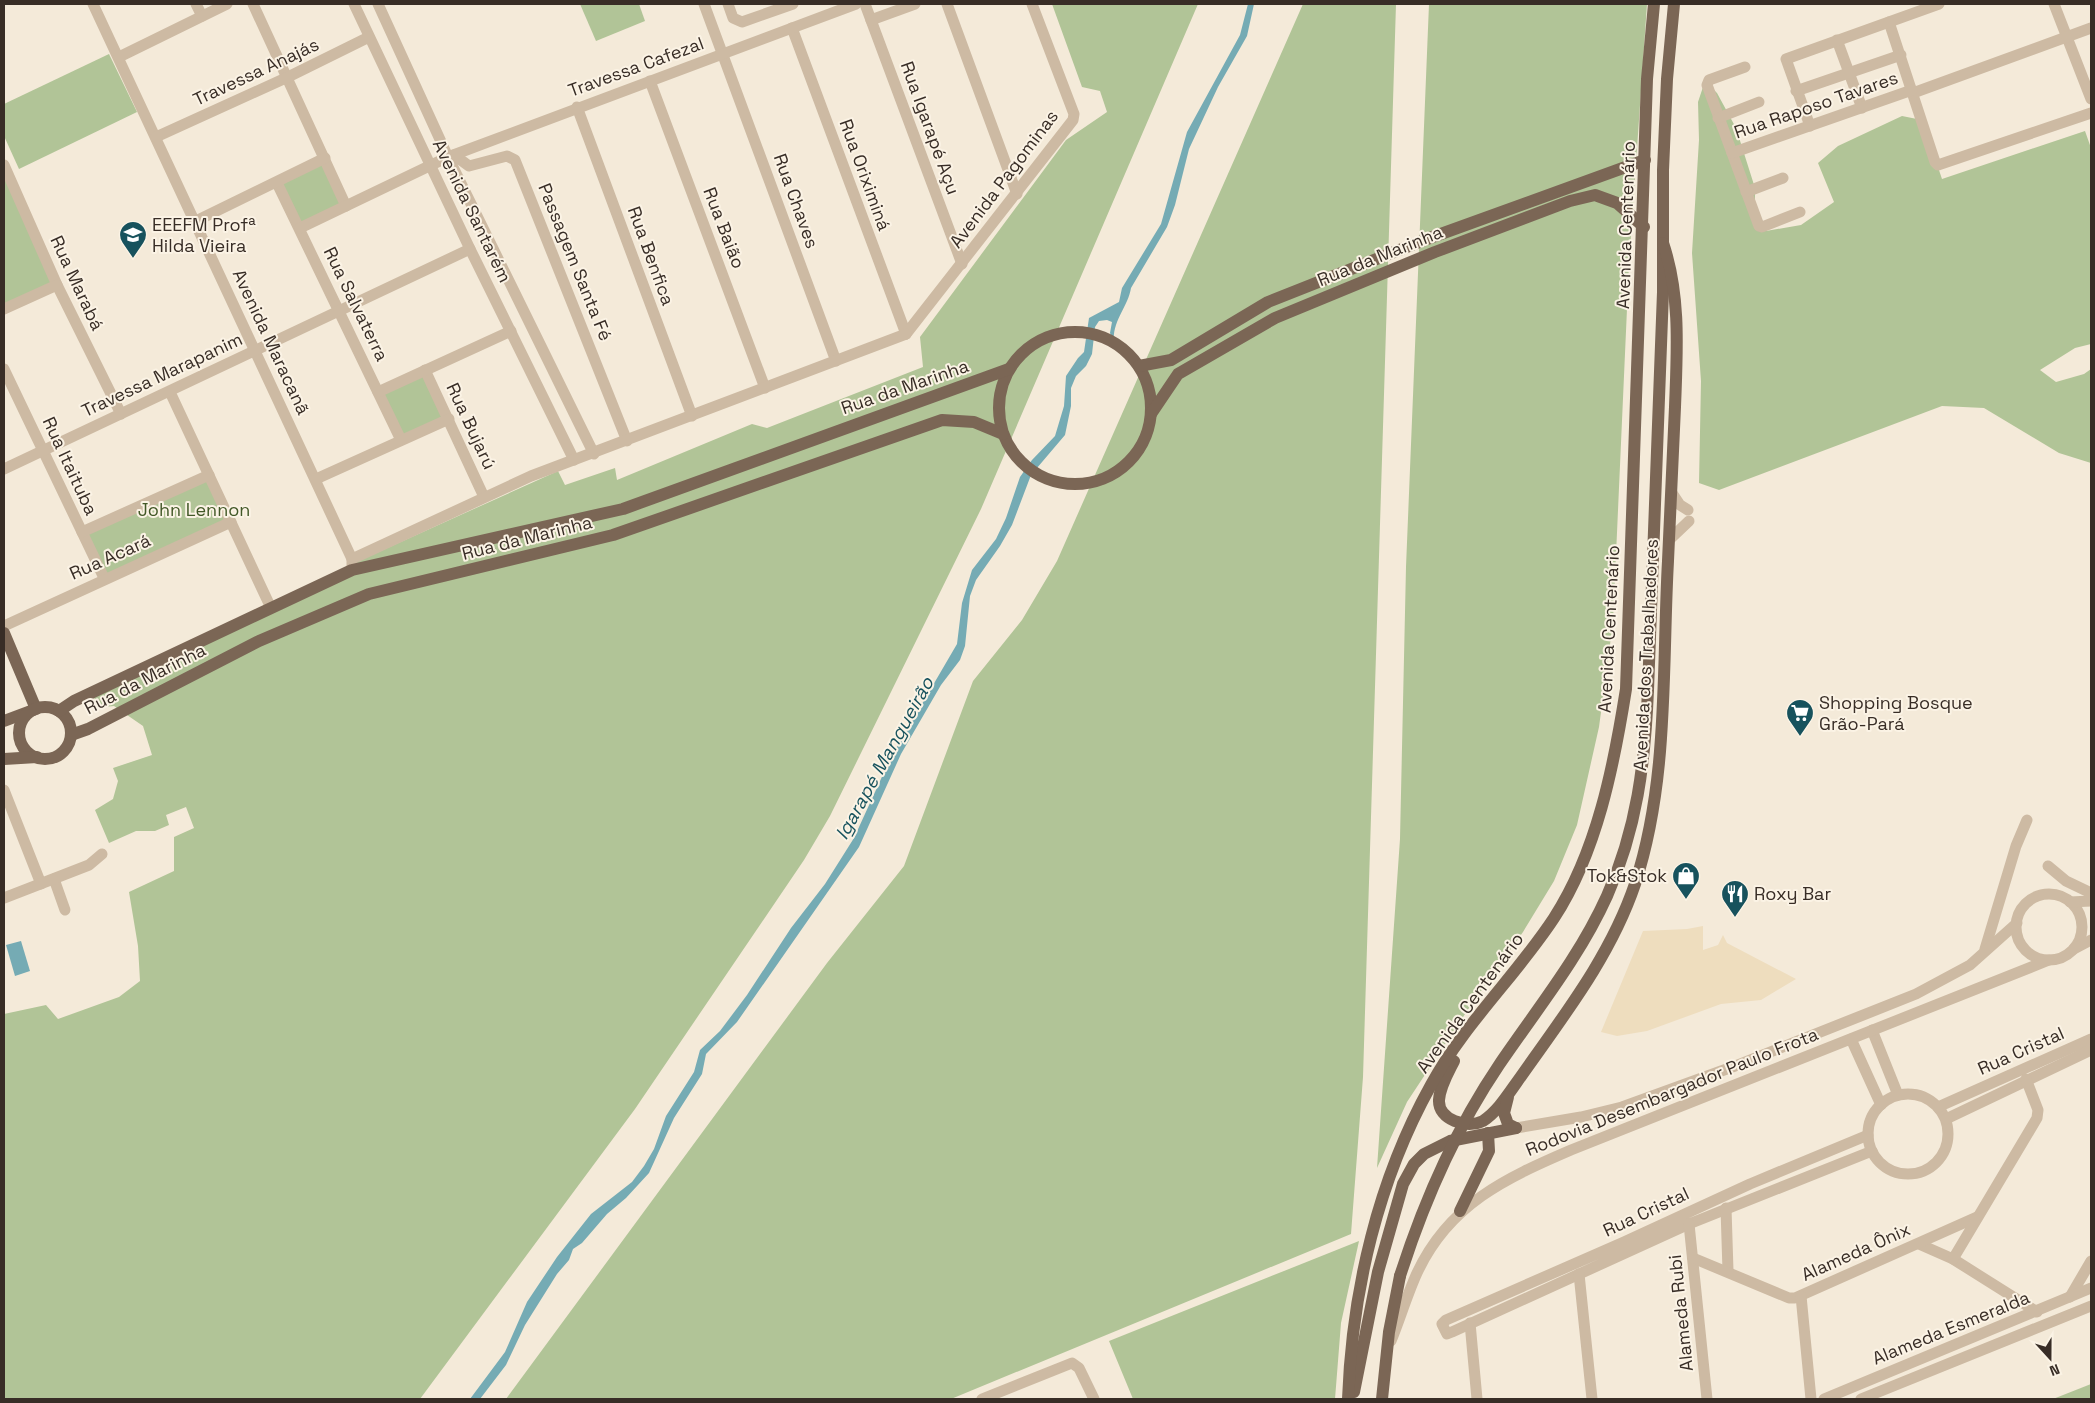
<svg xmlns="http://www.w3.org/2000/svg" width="2095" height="1403" font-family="'Space Grotesk',sans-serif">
<rect width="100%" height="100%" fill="#f4ead9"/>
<g fill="#b1c497">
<path d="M 580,4 L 639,4 L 645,21 L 596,41 Z"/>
<path d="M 1052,4 L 1198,4 L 981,509 L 830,816 L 804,860 L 635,1109 L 420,1399 L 4,1399 L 4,1014 L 46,1005 L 58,1019 L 119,997 L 140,981 L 138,946 L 129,892 L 174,871 L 174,837 L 194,828 L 186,807 L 166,815 L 169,825 L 155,831 L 136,831 L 109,843 L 95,810 L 113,799 L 118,781 L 113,768 L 152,755 L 143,726 L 114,706 L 103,707 L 89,693 L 354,563 L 558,471 L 565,485 L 615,468 L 617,480 L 752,424 L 767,428 L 923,367 L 920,337 L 1066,140 L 1107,112 L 1100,91 L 1082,87 Z"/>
<path d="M 1303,4 L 1396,4 L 1363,1077 L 1351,1234 L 951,1399 L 506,1399 L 827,963 L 904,866 L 973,681 L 1022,620 L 1057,561 Z"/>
<path d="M 1429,4 L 1647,4 L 1629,264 L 1613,622 L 1599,727 L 1577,825 L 1554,881 L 1523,932 L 1469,1008 L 1407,1102 L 1377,1168 L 1400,839 L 1406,567 Z"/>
<path d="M 109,54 L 137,112 L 19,169 L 4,136 L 4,104 Z"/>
<path d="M 1705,81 L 1717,93 L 1736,128 L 1755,188 L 1755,207 L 1766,231 L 1801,225 L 1834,202 L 1818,163 L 1838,146 L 1902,116 L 1922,120 L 1942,179 L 2085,131 L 2091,148 L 2091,344 L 2075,348 L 2040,370 L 2056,382 L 2084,374 L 2091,369 L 2091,463 L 2059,453 L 1984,408 L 1942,406 L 1719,490 L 1699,483 L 1701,381 L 1692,253 L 1699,140 L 1698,102 Z"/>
<path d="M 325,158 L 346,206 L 300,228 L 277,183 Z"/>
<path d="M 4,165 L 57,285 L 4,309 Z"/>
<path d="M 425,370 L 449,419 L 401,440 L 378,392 Z"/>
<path d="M 209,475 L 231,522 L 104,578 L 82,532 Z"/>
<path d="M 1359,1241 L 1341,1323 L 1335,1399 L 1133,1399 L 1109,1341 Z"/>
<path d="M 2091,1384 L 2091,1399 L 2053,1399 Z"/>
</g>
<path fill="#eeddbe" d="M 1703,926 L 1703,950 L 1718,945 L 1723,935 L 1727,943 L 1796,979 L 1761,1000 L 1721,1004 L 1647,1031 L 1617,1036 L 1601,1032 L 1643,931 L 1687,929 Z"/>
<g fill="#75abb4">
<path d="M 1248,4 L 1254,4 L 1247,36 L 1218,87 L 1189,149 L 1175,205 L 1167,227 L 1131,288 C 1128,307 1112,321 1114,342 L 1110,333 L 1112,322 L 1107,320 L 1099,321 L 1095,327 L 1092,354 L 1086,366 L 1076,376 L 1071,388 L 1071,406 L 1065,435 L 1031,475 L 1012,525 L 1000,546 L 976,580 L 970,596 L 965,646 L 960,660 L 941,685 L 901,754 L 859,847 L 737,1022 L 706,1054 L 702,1074 L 674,1118 L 649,1173 L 626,1198 L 607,1214 L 582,1243 L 573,1249 L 569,1260 L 557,1274 L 525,1325 L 506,1365 L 480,1399 L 470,1399 L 505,1352 L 527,1302 L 557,1257 L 591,1214 L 632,1182 L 644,1166 L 654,1149 L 666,1116 L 694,1072 L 700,1050 L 720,1031 L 747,995 L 791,928 L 825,884 L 854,838 L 891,757 L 957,644 L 962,603 L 972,570 L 996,539 L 1006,518 L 1020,477 L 1032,460 L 1055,436 L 1064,406 L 1066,376 L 1078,358 L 1084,352 L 1089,318 L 1119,302 L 1122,288 L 1161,224 L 1187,132 L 1240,35 Z"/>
<path d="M 21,941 L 30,971 L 15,976 L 6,945 Z"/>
</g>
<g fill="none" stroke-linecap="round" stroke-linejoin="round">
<g stroke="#cdbaa3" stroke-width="11">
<path d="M 93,4 L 352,559"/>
<path d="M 196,4 L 202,16"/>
<path d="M 253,4 L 346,206"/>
<path d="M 354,4 L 470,249 L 574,460"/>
<path d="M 378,4 L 448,157 L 594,454"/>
<path d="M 704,4 L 836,361"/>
<path d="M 728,4 L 733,18 L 742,22 L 793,4"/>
<path d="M 865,4 L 962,264"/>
<path d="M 947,4 L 1017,194"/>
<path d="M 2054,4 L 2091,99"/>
<path d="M 871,20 L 915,4"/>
<path d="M 1889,22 L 1935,162 L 1938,165 L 2091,113"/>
<path d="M 792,28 L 906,334"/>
<path d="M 1837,40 L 1862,108"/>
<path d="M 119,57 L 227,4"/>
<path d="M 1745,67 L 1709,80 L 1707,85 L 1759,226 L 1762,227 L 1800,212"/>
<path d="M 650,81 L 765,388"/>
<path d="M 1796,91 L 1901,55"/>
<path d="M 1913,93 L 2091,28"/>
<path d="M 577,107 L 692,416"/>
<path d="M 1718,118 L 1759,102"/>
<path d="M 1810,126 L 1786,59 L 1939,4"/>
<path d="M 156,137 L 288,77 L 369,37"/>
<path d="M 1732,153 L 1912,90"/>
<path d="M 454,155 L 469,166 L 507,156 L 515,160 L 627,441"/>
<path d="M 4,165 L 57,285 L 121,414"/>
<path d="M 277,183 L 401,440"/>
<path d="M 1746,192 L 1783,178"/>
<path d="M 196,221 L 325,158"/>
<path d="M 300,228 L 448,157 L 856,4"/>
<path d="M 4,309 L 57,285"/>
<path d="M 906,334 L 1073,120 L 1074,114 L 1032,4"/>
<path d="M 4,369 L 104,578"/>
<path d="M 425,370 L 484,497"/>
<path d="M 170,392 L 271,608"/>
<path d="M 378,392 L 511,331"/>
<path d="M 4,469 L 470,249"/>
<path d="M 316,479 L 449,419"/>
<path d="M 1672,493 L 1680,505 L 1688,510"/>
<path d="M 82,532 L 209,475"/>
<path d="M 1669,540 L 1689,521"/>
<path d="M 352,566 L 352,559 L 531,476 L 906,334"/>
<path d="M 4,626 L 231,522"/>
<path d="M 4,790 L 41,884"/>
<path d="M 2048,866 L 2066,881 L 2091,893"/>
<path d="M 54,879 L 65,910"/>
<circle cx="2049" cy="927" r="33"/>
<path d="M 4,898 L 89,865 L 102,854"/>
<path d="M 2070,902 L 2091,901"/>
<path d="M 1985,949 L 2016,846 L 2027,820"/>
<path d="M 2074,949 L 2091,940"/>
<path d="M 1872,1030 L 1898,1095"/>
<path d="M 1851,1039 L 1881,1105"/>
<circle cx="1908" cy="1134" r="40"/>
<path d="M 1938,1107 L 2091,1039"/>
<path d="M 1946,1119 L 2091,1050"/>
<path d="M 1516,1128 L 1581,1117 L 1622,1107 L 1735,1066 L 1916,994 L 1970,965 L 2017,923"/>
<path d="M 1868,1135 L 1750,1184 L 1624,1242 L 1446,1320 L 1442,1324 L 1447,1334 L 1452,1332 L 1689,1224 L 1872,1151"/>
<path d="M 1726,1208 L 1728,1271"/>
<path d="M 1689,1224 L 1707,1399"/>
<path d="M 1919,1244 L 1953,1259 L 2037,1312"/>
<path d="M 1693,1258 L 1789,1298 L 1795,1298 L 1977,1217"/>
<path d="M 1953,1259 L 2037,1118 L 2038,1110 L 2026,1079"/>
<path d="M 1579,1274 L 1592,1399"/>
<path d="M 1801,1296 L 1811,1399"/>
<path d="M 2070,1297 L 2091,1261"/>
<path d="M 1470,1323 L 1477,1399"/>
<path d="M 1391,1341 C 1400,1319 1407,1295 1417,1273 C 1449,1204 1506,1178 1571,1150 L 2049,960"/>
<path d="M 982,1399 L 1072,1363 L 1079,1368 L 1094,1399"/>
<path d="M 1824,1399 L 2091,1288"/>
<path d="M 1861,1399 L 2091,1306"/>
</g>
<g stroke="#7b6655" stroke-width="12">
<circle cx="1075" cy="408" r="76"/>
<path d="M 1139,366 L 1171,360 L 1268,302 L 1427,239 L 1645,160"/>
<path d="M 1151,414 L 1178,374 L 1275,318 L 1435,252 L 1570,201 L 1595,195 L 1617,203 L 1644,227"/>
<path d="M 4,633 L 36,709 L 4,721"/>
<path d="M 1648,690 L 1663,292 L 1663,170 L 1667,79 L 1674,4"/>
<circle cx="45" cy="733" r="26"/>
<path d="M 59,711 L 74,701 L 352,570 L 623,509 L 1009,369"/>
<path d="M 71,735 L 88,729 L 259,641 L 369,594 L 613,535 L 942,420 L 974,422 L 1003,434"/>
<path d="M 4,759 L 37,757"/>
<path d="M 1454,1061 C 1448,1073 1440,1086 1439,1100 C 1438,1120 1467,1129 1483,1121 C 1497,1112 1507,1096 1517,1082 C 1561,1019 1610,958 1635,884 C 1669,780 1662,669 1668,561 C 1670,510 1673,458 1675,407 C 1677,352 1681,296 1663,243"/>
<path d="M 1508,1097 L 1504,1113 L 1508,1124 L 1516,1128"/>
<path d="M 1460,1211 L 1489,1151 L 1488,1133"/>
<path d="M 1354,1392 L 1378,1272 L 1403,1184 L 1414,1164 L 1424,1154 L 1450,1141 L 1516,1128"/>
<path d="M 1348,1399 C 1352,1291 1378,1180 1431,1085 C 1464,1024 1516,976 1554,918 C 1597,852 1614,765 1626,689 L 1647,79 L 1654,4"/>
<path d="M 1382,1399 L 1389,1332 L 1400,1276"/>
</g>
<path stroke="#7b6655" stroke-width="12" d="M 1400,1276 C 1424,1201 1455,1130 1499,1065 C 1537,1009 1579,958 1607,896 C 1637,829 1645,763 1648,690"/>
</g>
<defs>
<symbol id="school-pin" viewBox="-11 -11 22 30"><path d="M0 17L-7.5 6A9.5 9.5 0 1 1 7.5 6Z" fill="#17525d" stroke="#fbf3e5"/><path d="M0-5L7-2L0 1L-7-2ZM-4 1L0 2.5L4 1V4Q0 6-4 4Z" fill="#fff"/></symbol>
<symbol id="supermarket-pin" viewBox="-11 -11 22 30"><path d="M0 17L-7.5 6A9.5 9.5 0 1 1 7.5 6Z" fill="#17525d" stroke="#fbf3e5"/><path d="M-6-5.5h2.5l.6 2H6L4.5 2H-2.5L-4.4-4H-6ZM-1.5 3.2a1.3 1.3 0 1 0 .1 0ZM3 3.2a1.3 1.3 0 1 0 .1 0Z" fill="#fff"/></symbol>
<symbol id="shop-pin" viewBox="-11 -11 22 30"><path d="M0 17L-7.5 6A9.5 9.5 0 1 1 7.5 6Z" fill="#17525d" stroke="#fbf3e5"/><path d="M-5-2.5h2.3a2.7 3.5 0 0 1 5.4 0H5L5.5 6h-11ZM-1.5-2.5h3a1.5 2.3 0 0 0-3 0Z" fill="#fff"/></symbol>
<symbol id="restaurant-pin" viewBox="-11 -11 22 30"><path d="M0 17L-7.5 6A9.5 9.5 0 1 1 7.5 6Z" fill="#17525d" stroke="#fbf3e5"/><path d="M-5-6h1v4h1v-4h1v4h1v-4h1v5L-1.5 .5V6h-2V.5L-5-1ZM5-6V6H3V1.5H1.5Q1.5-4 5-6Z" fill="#fff"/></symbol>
</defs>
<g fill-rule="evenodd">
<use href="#school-pin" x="117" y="219" width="32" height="43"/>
<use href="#supermarket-pin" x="1784" y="697" width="32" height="43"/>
<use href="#shop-pin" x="1670" y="860" width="32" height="43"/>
<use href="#restaurant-pin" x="1719" y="878" width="32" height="43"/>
</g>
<g text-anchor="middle" stroke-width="4" stroke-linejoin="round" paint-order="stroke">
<g font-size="18" fill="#382d26" stroke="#fbf3e5">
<text transform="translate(636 67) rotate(-20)" y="6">Travessa Cafezal</text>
<text transform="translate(256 72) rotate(-25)" y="6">Travessa Anajás</text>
<text transform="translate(1816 105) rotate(-19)" y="6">Rua Raposo Tavares</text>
<text transform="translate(930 128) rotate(70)" y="6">Rua Igarapé Açu</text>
<text transform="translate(865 175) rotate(70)" y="6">Rua Oriximiná</text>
<text transform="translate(1004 179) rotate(-53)" y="6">Avenida Pagominas</text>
<text transform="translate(796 201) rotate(70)" y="6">Rua Chaves</text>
<text transform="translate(472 211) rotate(64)" y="6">Avenida Santarém</text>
<text transform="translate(1626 225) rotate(-88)" y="6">Avenida Centenário</text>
<text transform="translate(724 228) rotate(69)" y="6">Rua Baião</text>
<text transform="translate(651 256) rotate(70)" y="6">Rua Benfica</text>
<text transform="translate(1380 256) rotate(-22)" y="6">Rua da Marinha</text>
<text transform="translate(575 262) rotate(68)" y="6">Passagem Santa Fé</text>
<text transform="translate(77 283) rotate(65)" y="6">Rua Marabá</text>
<text transform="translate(356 304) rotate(64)" y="6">Rua Salvaterra</text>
<text transform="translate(271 342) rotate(65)" y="6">Avenida Maracanã</text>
<text transform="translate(162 375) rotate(-25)" y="6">Travessa Marapanim</text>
<text transform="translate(905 387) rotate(-19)" y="6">Rua da Marinha</text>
<text transform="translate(471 426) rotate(65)" y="6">Rua Bujarú</text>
<text transform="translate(70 466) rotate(65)" y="6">Rua Itaituba</text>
<text transform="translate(527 538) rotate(-14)" y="6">Rua da Marinha</text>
<text transform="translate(110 557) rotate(-24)" y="6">Rua Acará</text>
<text transform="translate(1609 629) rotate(-87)" y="6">Avenida Centenário</text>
<text transform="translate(1646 655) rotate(-87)" y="6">Avenida dos Trabalhadores</text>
<text transform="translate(145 679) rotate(-27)" y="6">Rua da Marinha</text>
<text transform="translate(1470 1003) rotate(-54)" y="6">Avenida Centenário</text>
<text transform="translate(2021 1051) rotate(-24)" y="6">Rua Cristal</text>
<text transform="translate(1672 1092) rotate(-22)" y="6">Rodovia Desembargador Paulo Frota</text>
<text transform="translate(1646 1212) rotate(-25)" y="6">Rua Cristal</text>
<text transform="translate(1856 1252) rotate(-24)" y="6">Alameda Ônix</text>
<text transform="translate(1681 1313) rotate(-96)" y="6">Alameda Rubi</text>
<text transform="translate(1951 1328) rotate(-22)" y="6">Alameda Esmeralda</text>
</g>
<g font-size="18" fill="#382d26" stroke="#fbf3e5" text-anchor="start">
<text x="152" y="231">EEEFM Profª<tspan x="152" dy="21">Hilda Vieira</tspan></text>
<text x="1819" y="709">Shopping Bosque<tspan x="1819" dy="21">Grão-Pará</tspan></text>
<text x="1667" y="882" text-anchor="end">Tok&amp;Stok</text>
<text x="1754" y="900">Roxy Bar</text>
</g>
<g font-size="18" fill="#425827" stroke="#fbf3e5">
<text x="194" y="516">John Lennon</text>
</g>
<g font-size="19" font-style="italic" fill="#17525d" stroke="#fbf3e5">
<text transform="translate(884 758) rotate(-61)" y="7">Igarapé Mangueirão</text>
</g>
</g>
<rect width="2095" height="1403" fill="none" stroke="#382d26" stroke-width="10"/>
<g transform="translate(2050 1358) rotate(159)" stroke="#fbf3e5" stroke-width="4" paint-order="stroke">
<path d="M0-4L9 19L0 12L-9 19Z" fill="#382d26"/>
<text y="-8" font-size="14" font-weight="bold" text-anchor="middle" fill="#382d26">N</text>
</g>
</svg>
